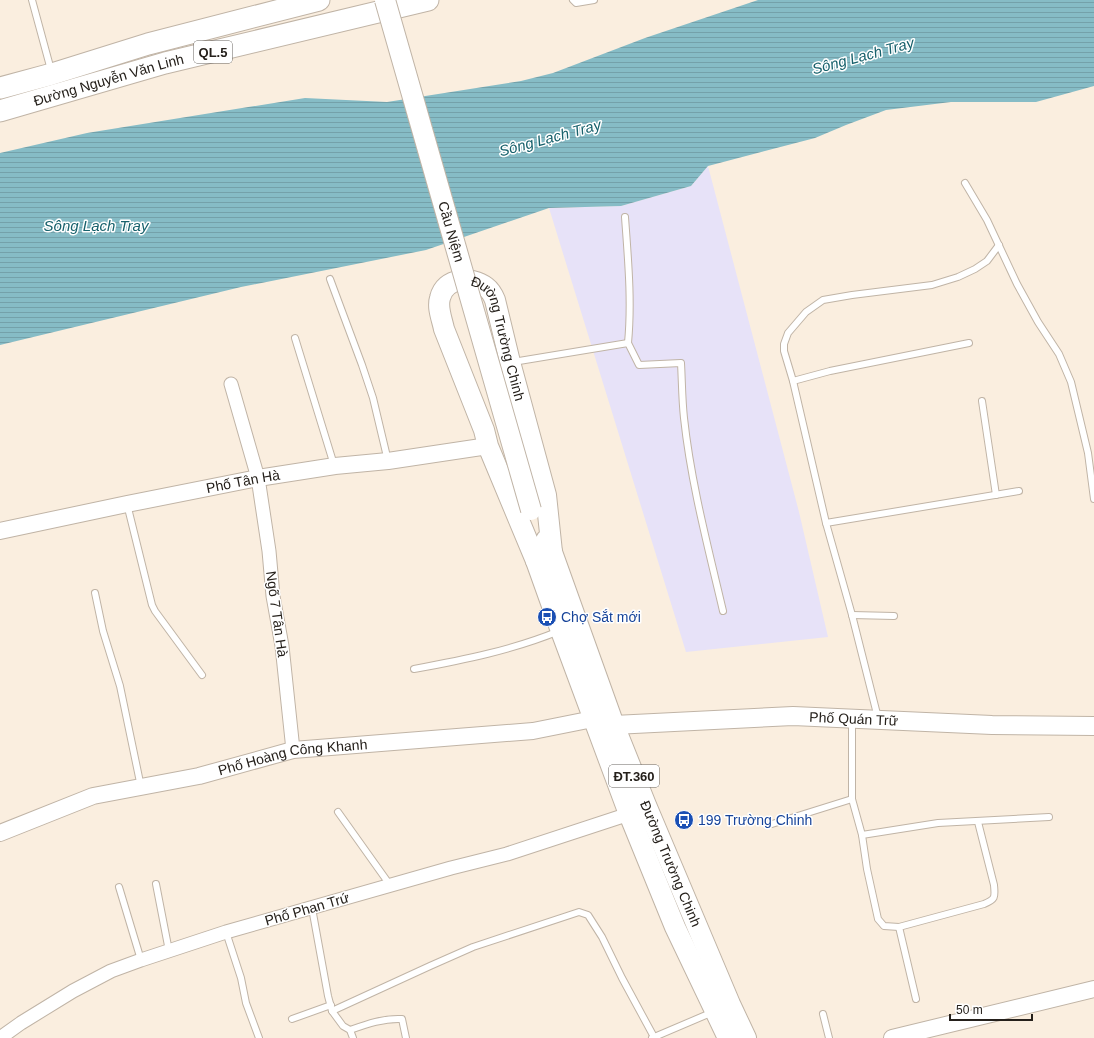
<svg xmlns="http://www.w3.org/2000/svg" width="1094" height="1038" font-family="Helvetica,sans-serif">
<defs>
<pattern id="water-rules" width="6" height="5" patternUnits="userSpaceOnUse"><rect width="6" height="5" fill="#86bcc6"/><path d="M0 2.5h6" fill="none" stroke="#74a1aa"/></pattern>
</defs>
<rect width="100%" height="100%" fill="#faeedf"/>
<path fill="#e7e2f8" d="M 708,166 L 799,512 L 828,637 L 686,652 L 549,208 L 621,206 L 691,186 Z"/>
<path fill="url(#water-rules)" d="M 758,0 L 1094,0 L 1094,86 L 1036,102 L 951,102 L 886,110 L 846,125 L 815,138 L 708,166 L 691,186 L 621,206 L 549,208 L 426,250 L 241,287 L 0,345 L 0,153 L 87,133 L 305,98 L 387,102 L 521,81 L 553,73 L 645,38 Z"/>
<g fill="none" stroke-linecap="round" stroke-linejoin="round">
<defs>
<g id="service">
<path d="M 32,0 L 51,70"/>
<path d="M 573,0 L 576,3 L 594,0"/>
<path d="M 965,183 L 987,220 L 1017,284 L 1038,322 L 1059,354 L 1071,382 L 1088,453 L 1094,499"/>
<path d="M 625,217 C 628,259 632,301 628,343"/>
<path d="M 330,279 L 362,365 L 373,398 L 388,461"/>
<path d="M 295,338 L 334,465"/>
<path d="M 513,362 L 628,343 L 639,365 L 681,363 C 682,381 682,400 684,418 C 691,483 708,547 723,611"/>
<path d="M 793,381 L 784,351 L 784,344 L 788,333 L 806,312 L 823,300 L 852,295 L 932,285 L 958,277 L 975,269 L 987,261 L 999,245"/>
<path d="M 982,401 L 996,495"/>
<path d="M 127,504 L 152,605 L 155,611 L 202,675"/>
<path d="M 826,523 L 1019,491"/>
<path d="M 95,593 L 103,631 L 120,686 L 141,787"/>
<path d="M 852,615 L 894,616"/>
<path d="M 414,669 C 463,660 513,650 559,631"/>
<path d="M 878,718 L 852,615 L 826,523 L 793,381 L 830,371 L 969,343"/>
<path d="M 852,719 L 852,799 L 862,835 L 867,869 L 878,919 L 884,926 L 899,927 L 984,904 C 996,899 995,897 994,885 L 978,822"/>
<path d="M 338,812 L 390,885"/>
<path d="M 772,824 L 852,799"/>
<path d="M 862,835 L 938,823 L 1049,817"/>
<path d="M 156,884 L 169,951"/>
<path d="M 119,887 L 141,960"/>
<path d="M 312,908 L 328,996 L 332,1011 L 343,1026 L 350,1030 L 353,1038"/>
<path d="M 899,927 L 916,999"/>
<path d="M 226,932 L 241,978 L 246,1003 L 259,1038"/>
<path d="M 332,1011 L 430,966 L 473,947 L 579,912 L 588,915 L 602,937 L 622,978 L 654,1037"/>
<path d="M 823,1014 L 829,1038"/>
<path d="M 292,1019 L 331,1005"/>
<path d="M 350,1030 C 367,1024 384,1018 402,1019 L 406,1038"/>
<path d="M 652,1038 L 713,1012"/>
</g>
<g id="minor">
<path d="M 231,384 L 258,478 L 269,551 L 273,596 L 282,646 L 293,750"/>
<path d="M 0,1038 L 21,1023 L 73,991 L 111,971 L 141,960 L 226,932 L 451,868 L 507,854 L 629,814"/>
</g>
<g id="tertiary">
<path id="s1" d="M 0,531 L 127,504 L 258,478 L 335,466 L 388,461 L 488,446"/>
<path id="s2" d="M 0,833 L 93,796 L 199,776 L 293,750 L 533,731 L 593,719"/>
<path d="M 892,1038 L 1094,989"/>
</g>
<g id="secondary">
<path id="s3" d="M 614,725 L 793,716 L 992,725 L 1094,726"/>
</g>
<g id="primary">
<path id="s4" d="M 546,540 L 552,552 L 614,725 L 646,805 L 730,1004 L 746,1038"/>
<path d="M 535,547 L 536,561 L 561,631 L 629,814 L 675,927 L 728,1038"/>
<path id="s5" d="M 536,561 L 488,446 L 484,430 L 444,329 C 442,319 437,308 440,298 C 445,277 471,276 486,287 C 490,290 493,295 495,300 L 510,362 L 546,495 L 552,552"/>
</g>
<g id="trunk">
<path d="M 0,88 L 52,74 L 148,44 L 319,0"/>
<path id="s6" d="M 0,111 L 165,63 L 428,0"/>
</g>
</defs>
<use href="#service" stroke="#c0b4a6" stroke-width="8"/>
<use href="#minor" stroke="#c0b4a6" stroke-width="15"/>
<use href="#tertiary" stroke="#c0b4a6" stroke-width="18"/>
<use href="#secondary" stroke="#c0b4a6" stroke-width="20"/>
<use href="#primary" stroke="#c0b4a6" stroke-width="22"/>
<use href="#trunk" stroke="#c0b4a6" stroke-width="23"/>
<use href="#service" stroke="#fff" stroke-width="6"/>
<use href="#minor" stroke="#fff" stroke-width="13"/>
<use href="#tertiary" stroke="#fff" stroke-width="16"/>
<use href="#secondary" stroke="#fff" stroke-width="18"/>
<use href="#primary" stroke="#fff" stroke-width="20"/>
<use href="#trunk" stroke="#fff" stroke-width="21"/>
<defs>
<g id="primary-bridge">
<path id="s7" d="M 385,0 L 531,510"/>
</g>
</defs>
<use href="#primary-bridge" stroke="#c0b4a6" stroke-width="22" stroke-linecap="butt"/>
<use href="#primary-bridge" stroke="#fff" stroke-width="20"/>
</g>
<defs>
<symbol id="bus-disc" viewBox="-11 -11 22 22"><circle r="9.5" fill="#1a4fb4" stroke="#fff"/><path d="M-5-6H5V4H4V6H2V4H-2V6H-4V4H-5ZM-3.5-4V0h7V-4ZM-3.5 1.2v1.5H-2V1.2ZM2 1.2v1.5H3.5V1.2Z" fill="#fff"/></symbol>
</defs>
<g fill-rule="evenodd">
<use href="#bus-disc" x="536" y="606" width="22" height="22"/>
<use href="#bus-disc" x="673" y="809" width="22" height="22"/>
</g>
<g text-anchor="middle" stroke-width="3" stroke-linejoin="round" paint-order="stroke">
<g fill="#fff" stroke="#66635f" stroke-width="1">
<rect x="194" y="41" width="38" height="22" rx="3"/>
<rect x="609" y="765" width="50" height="22" rx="3"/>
</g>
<g font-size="13" font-weight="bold" fill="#25201b">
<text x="213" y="57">QL.5</text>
<text x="634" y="781">ĐT.360</text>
</g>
<g font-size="14" fill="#25201b" stroke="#fff">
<text dy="5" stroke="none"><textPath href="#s6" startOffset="113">Đường Nguyễn Văn Linh</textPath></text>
<text dy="5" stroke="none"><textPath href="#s7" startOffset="241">Cầu Niệm</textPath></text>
<text dy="5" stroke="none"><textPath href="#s5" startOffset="389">Đường Trường Chinh</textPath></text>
<text dy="5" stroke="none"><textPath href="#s1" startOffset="248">Phố Tân Hà</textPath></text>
<text transform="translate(277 614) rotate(82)" y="5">Ngõ 7 Tân Hà</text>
<text dy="5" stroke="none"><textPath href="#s3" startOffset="240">Phố Quán Trữ</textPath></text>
<text dy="5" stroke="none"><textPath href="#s2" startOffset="304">Phố Hoàng Công Khanh</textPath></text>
<text dy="5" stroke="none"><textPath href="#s4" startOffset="347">Đường Trường Chinh</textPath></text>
<text transform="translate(307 909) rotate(-16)" y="5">Phố Phan Trứ</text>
</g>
<g font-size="14" fill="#164399" stroke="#fff" text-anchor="start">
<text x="561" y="622">Chợ Sắt mới</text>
<text x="698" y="825">199 Trường Chinh</text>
</g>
<g font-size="15" font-style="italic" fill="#17616c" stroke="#fff">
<text transform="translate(863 56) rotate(-15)" y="5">Sông Lạch Tray</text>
<text transform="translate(550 138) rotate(-15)" y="5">Sông Lạch Tray</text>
<text x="96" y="231">Sông Lạch Tray</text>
</g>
</g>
<path d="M950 1014v6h82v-6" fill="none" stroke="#25201b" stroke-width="2"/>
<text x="956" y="1014" font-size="12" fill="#25201b" stroke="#ffffff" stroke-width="3" paint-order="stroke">50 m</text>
</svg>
